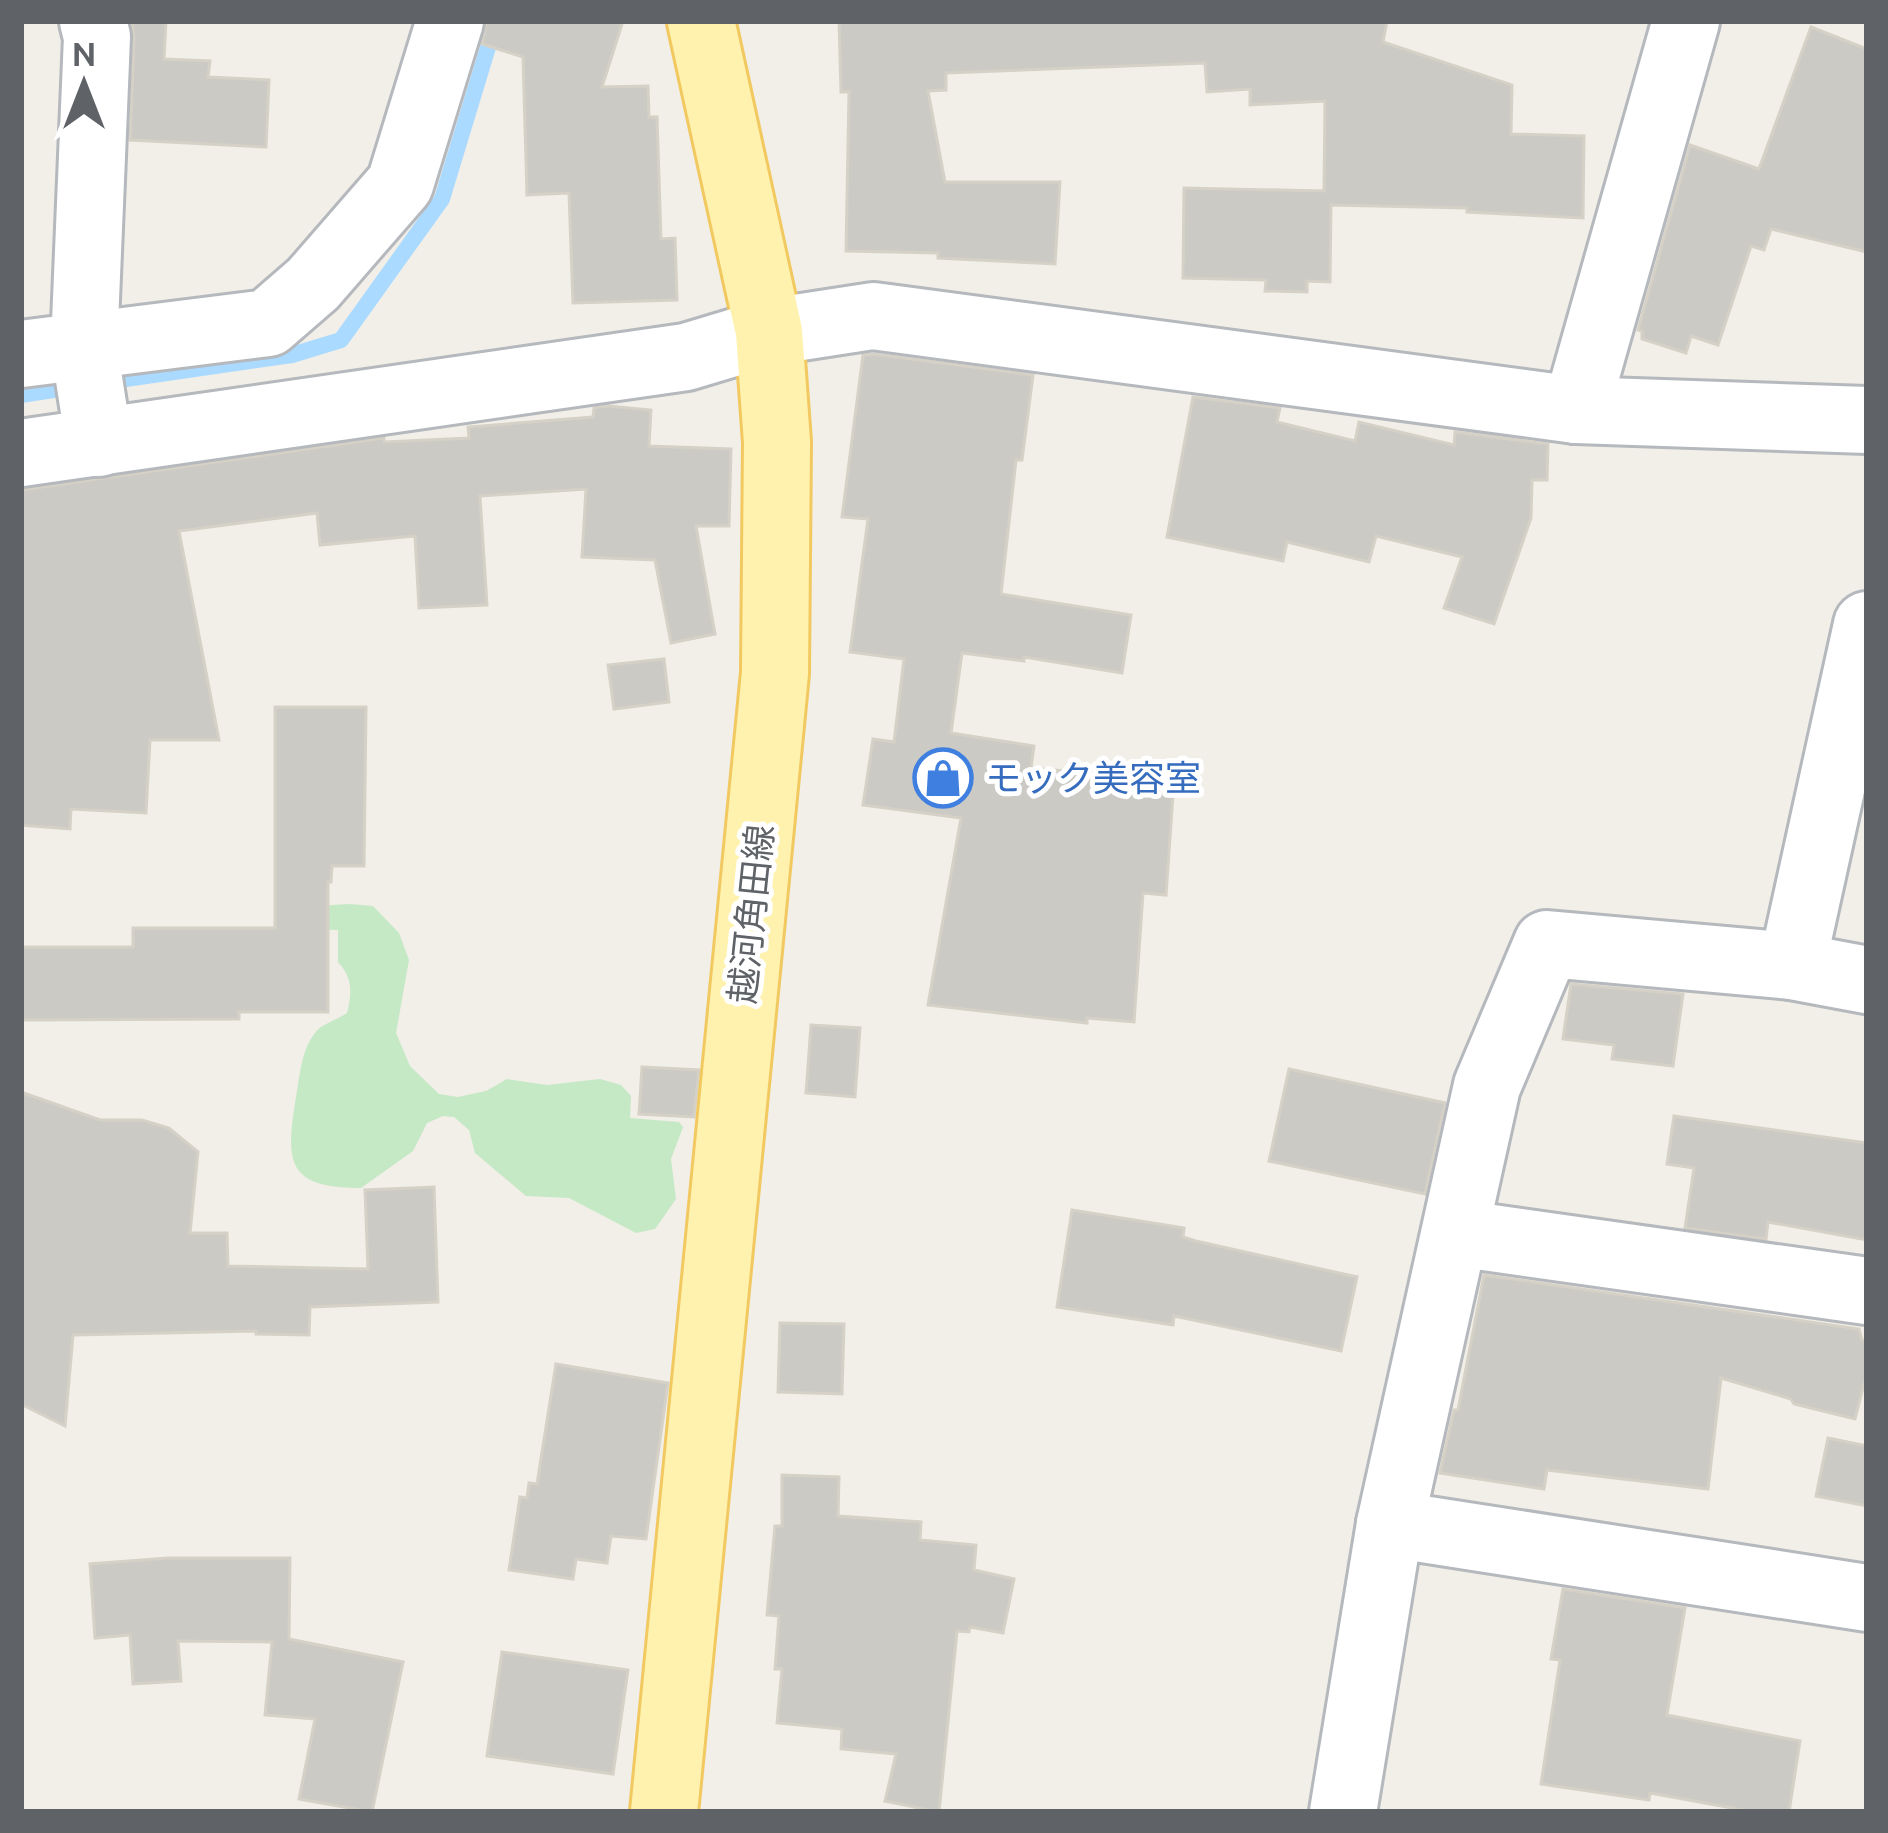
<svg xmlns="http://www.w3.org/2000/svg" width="1888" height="1833" font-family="Ubuntu,'Noto Sans JP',sans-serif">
<rect width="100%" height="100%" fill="#f1efe8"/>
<path fill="#c5e8c5" d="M 350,904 L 373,906 L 399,933 L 409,960 L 396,1033 L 410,1066 L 439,1094 L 458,1097 L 486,1091 L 507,1079 L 547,1085 L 600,1079 L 621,1085 L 631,1096 L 630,1118 L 679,1122 L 683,1127 L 671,1159 L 676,1199 L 655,1229 L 636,1233 L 569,1198 L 526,1196 L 475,1153 L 469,1130 L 454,1117 L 443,1116 L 427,1123 L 413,1151 L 361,1188 C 284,1188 286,1160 296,1097 C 300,1075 301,1051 315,1033 C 321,1024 337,1020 347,1013 C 352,993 353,978 338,962 L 338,930 L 313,929 L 314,906 Z"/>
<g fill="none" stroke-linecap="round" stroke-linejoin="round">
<g stroke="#aadaff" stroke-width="16">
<path d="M 105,382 L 292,355 L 341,340 L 442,199 L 496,21"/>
<path d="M 21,395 L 79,386"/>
</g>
</g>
<g fill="#cccac5" stroke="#d6d1c6" stroke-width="3">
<path d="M 132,21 L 166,21 L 164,59 L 210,61 L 208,77 L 269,80 L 266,147 L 130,140 L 134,39 Z"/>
<path d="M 486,21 L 623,21 L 602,87 L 648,86 L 649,117 L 657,117 L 661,239 L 675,238 L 677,300 L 573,303 L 569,193 L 527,195 L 523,57 L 482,44 Z"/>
<path d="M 839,21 L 1387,21 L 1383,42 L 1512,85 L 1511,134 L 1584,136 L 1583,218 L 1467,212 L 1467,208 L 1331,205 L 1330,282 L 1307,281 L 1307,292 L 1265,291 L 1266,280 L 1183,278 L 1184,188 L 1324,191 L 1325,101 L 1250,105 L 1250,89 L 1207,92 L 1205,63 L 946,73 L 946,90 L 928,91 L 945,182 L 1060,182 L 1055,264 L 938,258 L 938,253 L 846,251 L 849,92 L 841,92 Z"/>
<path d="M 1811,27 L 1867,49 L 1867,252 L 1771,229 L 1764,250 L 1751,246 L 1718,345 L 1691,336 L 1686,353 L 1642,339 L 1642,331 L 1638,330 L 1690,145 L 1759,169 Z"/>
<path d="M 873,354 L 1033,375 L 1022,460 L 1016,460 L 1001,594 L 1131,615 L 1122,673 L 1024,657 L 1024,661 L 962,653 L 951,733 L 1034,746 L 1031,768 L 1174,780 L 1166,895 L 1143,893 L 1134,1022 L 1087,1018 L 1087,1023 L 928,1005 L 961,818 L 863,805 L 873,739 L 894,742 L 904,659 L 850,652 L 868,519 L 842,517 L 863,355 Z"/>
<path d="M 1193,397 L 1280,408 L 1277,422 L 1355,441 L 1359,422 L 1454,445 L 1455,432 L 1548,444 L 1547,480 L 1532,480 L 1531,518 L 1494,624 L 1444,608 L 1462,557 L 1376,536 L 1369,562 L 1287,542 L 1283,561 L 1167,537 Z"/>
<path d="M 608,406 L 651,410 L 649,446 L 731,449 L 729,526 L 696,526 L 715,634 L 671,643 L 655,560 L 582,557 L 586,489 L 480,496 L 487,605 L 419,608 L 415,536 L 320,545 L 317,513 L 179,531 L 219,740 L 150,740 L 146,813 L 71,809 L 70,829 L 21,825 L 21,490 L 384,438 L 384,442 L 469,438 L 468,427 L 593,417 L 594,408 Z"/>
<path d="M 664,659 L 669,702 L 614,709 L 608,665 Z"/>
<path d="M 275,707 L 366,707 L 364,866 L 332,866 L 331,882 L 328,882 L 328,1012 L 239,1012 L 239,1019 L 21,1020 L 21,947 L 133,947 L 133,928 L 275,928 Z"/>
<path d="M 1571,984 L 1683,994 L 1673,1066 L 1612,1059 L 1614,1045 L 1563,1039 Z"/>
<path d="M 811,1025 L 860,1028 L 855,1097 L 806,1093 Z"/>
<path d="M 642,1067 L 699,1070 L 694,1117 L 639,1114 Z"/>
<path d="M 1289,1069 L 1445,1103 L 1425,1194 L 1269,1161 Z"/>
<path d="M 21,1092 L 100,1120 L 142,1120 L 169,1128 L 198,1152 L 190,1233 L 227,1233 L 228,1266 L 368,1269 L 365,1190 L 434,1187 L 438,1302 L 310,1307 L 309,1335 L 256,1334 L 256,1331 L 73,1335 L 65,1426 L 21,1404 Z"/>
<path d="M 1674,1116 L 1867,1143 L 1867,1240 L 1768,1222 L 1766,1239 L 1685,1228 L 1694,1168 L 1667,1164 Z"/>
<path d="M 1072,1210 L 1184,1228 L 1183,1237 L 1196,1241 L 1357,1277 L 1341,1351 L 1174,1316 L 1173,1325 L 1057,1307 Z"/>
<path d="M 1484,1275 L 1859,1329 L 1862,1340 L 1867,1341 L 1867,1372 L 1855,1419 L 1794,1404 L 1791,1399 L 1721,1378 L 1708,1489 L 1547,1470 L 1544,1489 L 1440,1473 L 1454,1410 L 1458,1410 Z"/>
<path d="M 780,1323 L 844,1324 L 842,1394 L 778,1392 Z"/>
<path d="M 556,1364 L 668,1383 L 646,1539 L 611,1536 L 607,1563 L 576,1559 L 573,1579 L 509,1570 L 520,1497 L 527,1498 L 529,1483 L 537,1484 Z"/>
<path d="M 1828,1438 L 1867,1446 L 1867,1506 L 1816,1496 Z"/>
<path d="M 782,1475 L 839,1477 L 838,1516 L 921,1522 L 920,1540 L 976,1545 L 974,1570 L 1014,1579 L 1003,1633 L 970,1627 L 969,1632 L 957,1631 L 939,1812 L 885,1801 L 896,1754 L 841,1749 L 842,1729 L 777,1723 L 782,1669 L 775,1669 L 779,1616 L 767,1615 L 775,1526 L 782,1526 Z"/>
<path d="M 168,1558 L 290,1558 L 289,1639 L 403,1662 L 372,1812 L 299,1799 L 315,1719 L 265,1715 L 272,1642 L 178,1641 L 181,1681 L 133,1684 L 130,1635 L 95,1638 L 90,1564 Z"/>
<path d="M 1563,1589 L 1685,1608 L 1667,1715 L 1800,1741 L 1789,1812 L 1754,1812 L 1650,1793 L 1649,1800 L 1541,1784 L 1560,1660 L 1551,1659 Z"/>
<path d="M 502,1652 L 628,1670 L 613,1774 L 487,1756 Z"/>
</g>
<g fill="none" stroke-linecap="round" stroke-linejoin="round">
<defs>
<g id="minor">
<path d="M 93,21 L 97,37 L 84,347 L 99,443"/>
<path d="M 21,354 L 268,323 L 313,284 L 400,184 L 450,21"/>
<path d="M 1576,410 L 1686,21"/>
<path d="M 21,453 L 686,357 L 769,332 L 873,316 L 1576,410 L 1867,420"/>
<path d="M 1792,966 L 1867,625"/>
<path d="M 1456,1233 L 1867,1291"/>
<path d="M 1390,1524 L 1867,1598"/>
<path d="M 1343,1812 L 1390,1524 L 1487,1086 L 1547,944 L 1792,966 L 1867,980"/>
</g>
<path id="major" d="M 664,1812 L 775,673 L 777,442 L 769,332 L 701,21"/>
</defs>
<use href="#minor" stroke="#b5b8bc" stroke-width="72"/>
<use href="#major" stroke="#f2c960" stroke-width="72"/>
<use href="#minor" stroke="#fff" stroke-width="66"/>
<use href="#major" stroke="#fff2af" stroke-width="66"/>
</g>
<defs>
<symbol id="shop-ring" viewBox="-11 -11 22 22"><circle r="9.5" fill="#fff" stroke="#3f7fe0" stroke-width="1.5"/><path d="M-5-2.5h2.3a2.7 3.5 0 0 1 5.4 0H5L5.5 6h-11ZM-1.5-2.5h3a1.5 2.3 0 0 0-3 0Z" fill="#3f7fe0"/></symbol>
</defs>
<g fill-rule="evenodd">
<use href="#shop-ring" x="910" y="745" width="66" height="66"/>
</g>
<g text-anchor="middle" stroke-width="10" stroke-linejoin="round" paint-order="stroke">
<g font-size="36" fill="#366cbe" stroke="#fff" text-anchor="start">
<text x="985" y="791">モック美容室</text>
</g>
<g font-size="36" fill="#5f6368" stroke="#fff">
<text transform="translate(751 914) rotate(-84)" y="13">越河角田線</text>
</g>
</g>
<rect width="1888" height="1833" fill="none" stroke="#5f6368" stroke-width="48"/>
<g transform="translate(84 84)" stroke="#ffffff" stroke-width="9" paint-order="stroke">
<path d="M0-9L21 45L0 30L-21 45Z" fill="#5f6368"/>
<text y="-18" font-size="33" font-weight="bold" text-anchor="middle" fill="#5f6368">N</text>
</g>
</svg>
